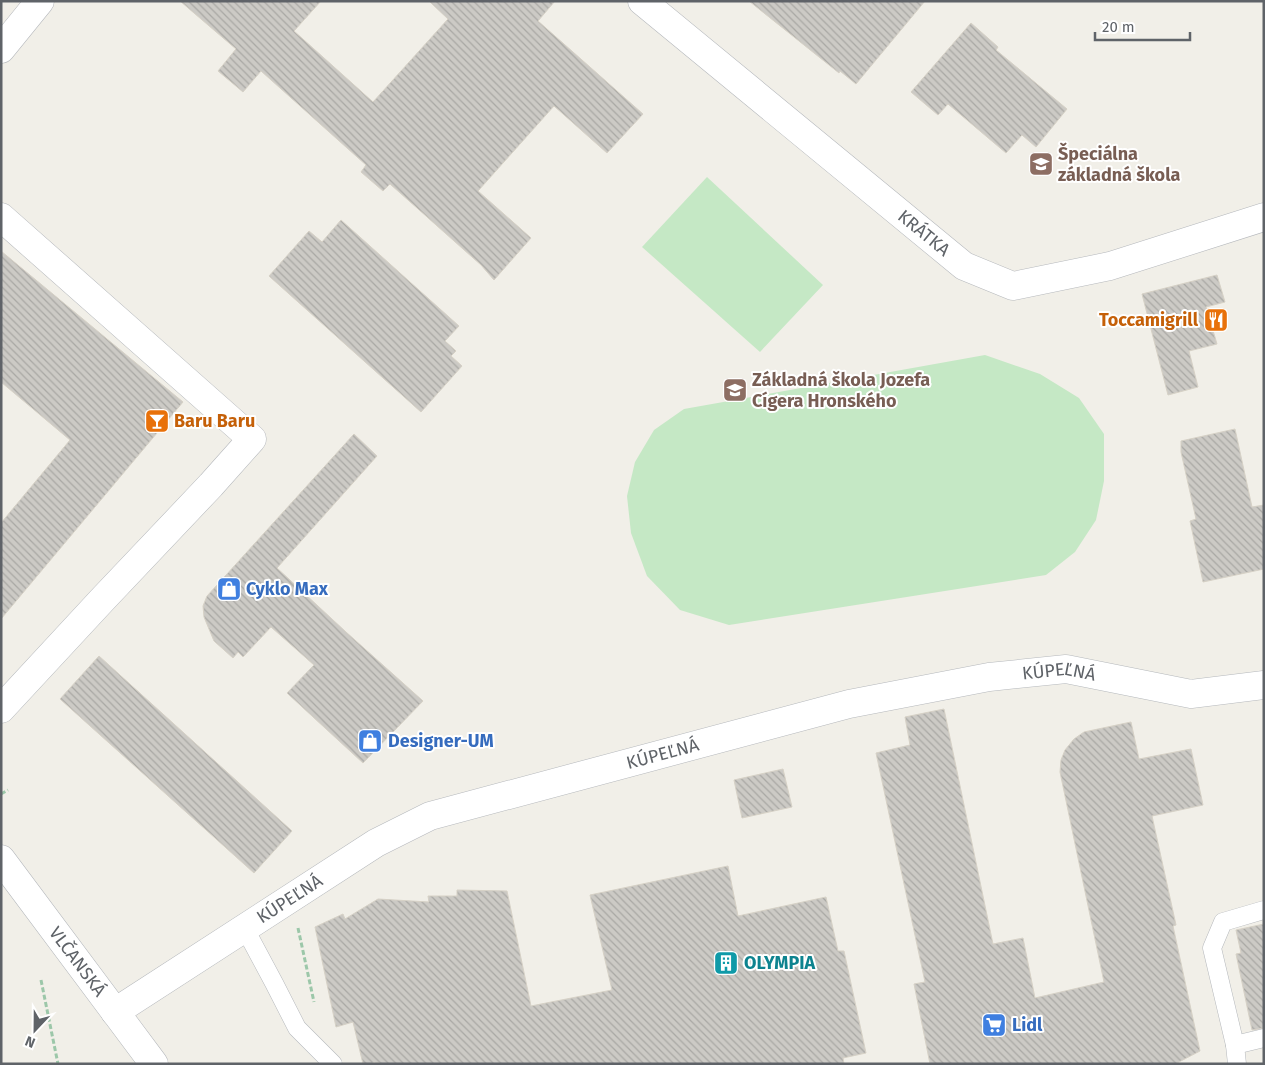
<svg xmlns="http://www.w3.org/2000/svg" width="1265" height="1065" font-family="'Fira Sans',sans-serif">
<defs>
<pattern id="building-back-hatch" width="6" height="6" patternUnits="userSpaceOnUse" patternTransform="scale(1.25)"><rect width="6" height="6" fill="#cccac5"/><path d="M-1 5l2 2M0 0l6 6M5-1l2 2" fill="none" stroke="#a9a8a4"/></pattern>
</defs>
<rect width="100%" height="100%" fill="#f1efe8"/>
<g fill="#c5e8c5">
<path d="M 707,177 L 823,285 L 760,352 L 642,247 Z"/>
<path d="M 985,355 L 1040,374 L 1079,398 L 1104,434 L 1104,481 L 1096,520 L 1075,552 L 1046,575 L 729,625 L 680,610 L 647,576 L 631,533 L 627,496 L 635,462 L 654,430 L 684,409 Z"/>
</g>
<g fill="url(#building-back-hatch)" stroke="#d6d1c6">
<path d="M 180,1 L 321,1 L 294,31 L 373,102 L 448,19 L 429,1 L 555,1 L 538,21 L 643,114 L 607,153 L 554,106 L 478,191 L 531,238 L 494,280 L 481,265 L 390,184 L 383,191 L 361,172 L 366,165 L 261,71 L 243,92 L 218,71 L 236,49 Z"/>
<path d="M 749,1 L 925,1 L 856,84 L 840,71 L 839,73 Z"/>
<path d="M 971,23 L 998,47 L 996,50 L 1067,109 L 1036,147 L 1022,135 L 1006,153 L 948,104 L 938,115 L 911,92 Z"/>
<path d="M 341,220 L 459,326 L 445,341 L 456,351 L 451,356 L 462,366 L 421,412 L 269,276 L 309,231 L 322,242 Z"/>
<path d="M 1,251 L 183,402 L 1,619 L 1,523 L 70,440 L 1,382 Z"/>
<path d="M 1217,275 L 1225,302 L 1206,307 L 1217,344 L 1189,351 L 1198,387 L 1168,395 L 1142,294 Z"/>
<path d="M 1235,429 L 1252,507 L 1264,505 L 1264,569 L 1203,582 L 1190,521 L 1196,519 L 1181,452 L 1181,441 Z"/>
<path d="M 354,434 L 377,456 L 277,568 L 346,632 L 423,701 L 363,763 L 287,693 L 314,665 L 271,627 L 243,657 L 238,652 L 233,658 L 214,641 L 204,617 L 203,606 L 207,596 Z"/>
<path d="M 99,656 L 292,831 L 254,873 L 60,699 Z"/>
<path d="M 944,709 L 993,944 L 1023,938 L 1035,998 L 1104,982 L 1060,772 L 1061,760 L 1065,750 L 1074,739 L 1084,732 L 1131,722 L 1139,759 L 1191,749 L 1203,805 L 1152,816 L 1176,925 L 1173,926 L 1200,1051 L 1175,1064 L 930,1064 L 914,984 L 925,982 L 876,753 L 910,745 L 905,717 Z"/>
<path d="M 783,769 L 792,807 L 742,818 L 734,780 Z"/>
<path d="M 728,866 L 738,916 L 826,897 L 838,951 L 844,951 L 866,1053 L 843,1058 L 844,1064 L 384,1064 L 374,1062 L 371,1064 L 363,1064 L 353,1022 L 336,1027 L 315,927 L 343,914 L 345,919 L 378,899 L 429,902 L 428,896 L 457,896 L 457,890 L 507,891 L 531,1006 L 612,990 L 590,895 Z"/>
<path d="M 1264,924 L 1264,1028 L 1252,1030 L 1236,954 L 1241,953 L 1236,930 Z"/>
</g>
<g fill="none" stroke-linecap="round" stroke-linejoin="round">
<defs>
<g id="service">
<path d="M 244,927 L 274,983 L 297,1028 L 333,1064"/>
<path d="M 1235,1045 L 1264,1038"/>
<path d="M 1237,1064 L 1235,1045 L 1212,948 L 1223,922 L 1264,910"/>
</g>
<g id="minor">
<path id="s1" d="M 642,1 L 964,266 L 1013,286 L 1110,266 L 1264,217"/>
<path d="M 1,49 L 40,1"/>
<path d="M 1,217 L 252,439 L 211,485 L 102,600 L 1,709"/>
<path id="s2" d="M 115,1012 L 376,843 L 430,816 L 849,704 L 989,677 L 1066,669 L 1191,694 L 1264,685"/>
</g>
<g id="tertiary">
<path id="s3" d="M 1,859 L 154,1064"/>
</g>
</defs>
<use href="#service" stroke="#b5b8bc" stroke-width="19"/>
<use href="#minor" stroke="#b5b8bc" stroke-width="29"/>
<use href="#tertiary" stroke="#b5b8bc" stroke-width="29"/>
<g stroke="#9cc7a9" stroke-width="3" stroke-dasharray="5 2.5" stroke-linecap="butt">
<path d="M 1,794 L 8,790"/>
<path d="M 298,928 L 314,1002"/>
<path d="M 41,980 L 58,1064"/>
</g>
<use href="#service" stroke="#fff" stroke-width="18"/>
<use href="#minor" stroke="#fff" stroke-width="28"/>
<use href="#tertiary" stroke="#fff" stroke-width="28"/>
</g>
<defs>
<symbol id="school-square" viewBox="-11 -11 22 22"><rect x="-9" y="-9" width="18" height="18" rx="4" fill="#8d6e63" stroke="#fff"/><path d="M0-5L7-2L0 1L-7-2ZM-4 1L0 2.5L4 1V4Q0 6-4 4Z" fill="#fff"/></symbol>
<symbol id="restaurant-square" viewBox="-11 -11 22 22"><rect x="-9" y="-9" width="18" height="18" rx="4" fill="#e8710a" stroke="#fff"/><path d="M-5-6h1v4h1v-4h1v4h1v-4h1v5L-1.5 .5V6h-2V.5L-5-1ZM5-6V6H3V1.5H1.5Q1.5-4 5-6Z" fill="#fff"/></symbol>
<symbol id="bar-square" viewBox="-11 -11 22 22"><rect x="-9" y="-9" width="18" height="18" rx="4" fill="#e8710a" stroke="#fff"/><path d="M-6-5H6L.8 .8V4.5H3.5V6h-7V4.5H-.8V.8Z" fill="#fff"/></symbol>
<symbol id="shop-square" viewBox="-11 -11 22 22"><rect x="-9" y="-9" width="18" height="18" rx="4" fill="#3f7fe0" stroke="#fff"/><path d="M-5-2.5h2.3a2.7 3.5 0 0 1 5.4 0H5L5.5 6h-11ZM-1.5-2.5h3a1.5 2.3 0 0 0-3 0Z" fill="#fff"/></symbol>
<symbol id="building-square" viewBox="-11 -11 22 22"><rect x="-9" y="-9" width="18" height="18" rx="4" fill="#0f9aa8" stroke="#fff"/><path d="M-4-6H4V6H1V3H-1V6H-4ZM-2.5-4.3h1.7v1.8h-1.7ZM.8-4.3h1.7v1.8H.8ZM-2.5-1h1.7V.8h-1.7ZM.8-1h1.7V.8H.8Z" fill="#fff"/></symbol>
<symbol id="supermarket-square" viewBox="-11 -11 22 22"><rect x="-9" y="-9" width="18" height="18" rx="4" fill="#3f7fe0" stroke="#fff"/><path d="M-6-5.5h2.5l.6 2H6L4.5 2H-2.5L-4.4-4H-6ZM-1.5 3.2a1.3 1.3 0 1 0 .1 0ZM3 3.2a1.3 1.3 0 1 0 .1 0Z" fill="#fff"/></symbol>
</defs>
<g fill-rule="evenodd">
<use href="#school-square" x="1027" y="150" width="28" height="28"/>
<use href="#restaurant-square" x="1202" y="306" width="28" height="28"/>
<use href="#school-square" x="721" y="376" width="28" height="28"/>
<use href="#bar-square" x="143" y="407" width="28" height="28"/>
<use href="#shop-square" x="215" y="575" width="28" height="28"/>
<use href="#shop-square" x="356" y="727" width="28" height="28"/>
<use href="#building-square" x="712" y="949" width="28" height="28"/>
<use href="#supermarket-square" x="980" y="1011" width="28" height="28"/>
</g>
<g text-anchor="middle" stroke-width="4" stroke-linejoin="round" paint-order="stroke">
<g font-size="18" font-weight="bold" fill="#785e54" stroke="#fff" text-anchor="start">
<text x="1058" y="160">Špeciálna<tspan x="1058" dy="21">základná škola</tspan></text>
<text x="752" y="386">Základná škola Jozefa<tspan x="752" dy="21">Cígera Hronského</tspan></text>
</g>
<g font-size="18" fill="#5f6368" stroke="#fff">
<text dy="6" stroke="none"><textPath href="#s1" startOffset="365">KRÁTKA</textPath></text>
<text dy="6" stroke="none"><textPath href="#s2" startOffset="1018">KÚPEĽNÁ</textPath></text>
<text dy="6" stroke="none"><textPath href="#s2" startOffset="612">KÚPEĽNÁ</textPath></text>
<text dy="6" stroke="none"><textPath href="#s2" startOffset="208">KÚPEĽNÁ</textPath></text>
<text dy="6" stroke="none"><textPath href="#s3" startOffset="128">VLČANSKÁ</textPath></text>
</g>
<g font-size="18" font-weight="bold" fill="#c56008" stroke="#fff" text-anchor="end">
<text x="1198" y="326">Toccamigrill</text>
<text x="174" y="427" text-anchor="start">Baru Baru</text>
</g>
<g font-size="18" font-weight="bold" fill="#366cbe" stroke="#fff" text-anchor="start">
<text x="246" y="595">Cyklo Max</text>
<text x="388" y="747">Designer-UM</text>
<text x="1012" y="1031">Lidl</text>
</g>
<g font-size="18" font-weight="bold" fill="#0d838f" stroke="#fff" text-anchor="start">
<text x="744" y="969">OLYMPIA</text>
</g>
</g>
<rect width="1265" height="1065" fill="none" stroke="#5f6368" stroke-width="5"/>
<g transform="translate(35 1030) rotate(202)" stroke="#ffffff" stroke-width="4" paint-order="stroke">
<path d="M0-4L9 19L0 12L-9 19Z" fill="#5f6368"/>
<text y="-8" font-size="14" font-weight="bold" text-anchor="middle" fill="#5f6368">N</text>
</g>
<path d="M1095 32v8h95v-8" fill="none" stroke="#5f6368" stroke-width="2.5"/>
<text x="1102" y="32" font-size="15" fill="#5f6368" stroke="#ffffff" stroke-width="4" paint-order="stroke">20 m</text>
</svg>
